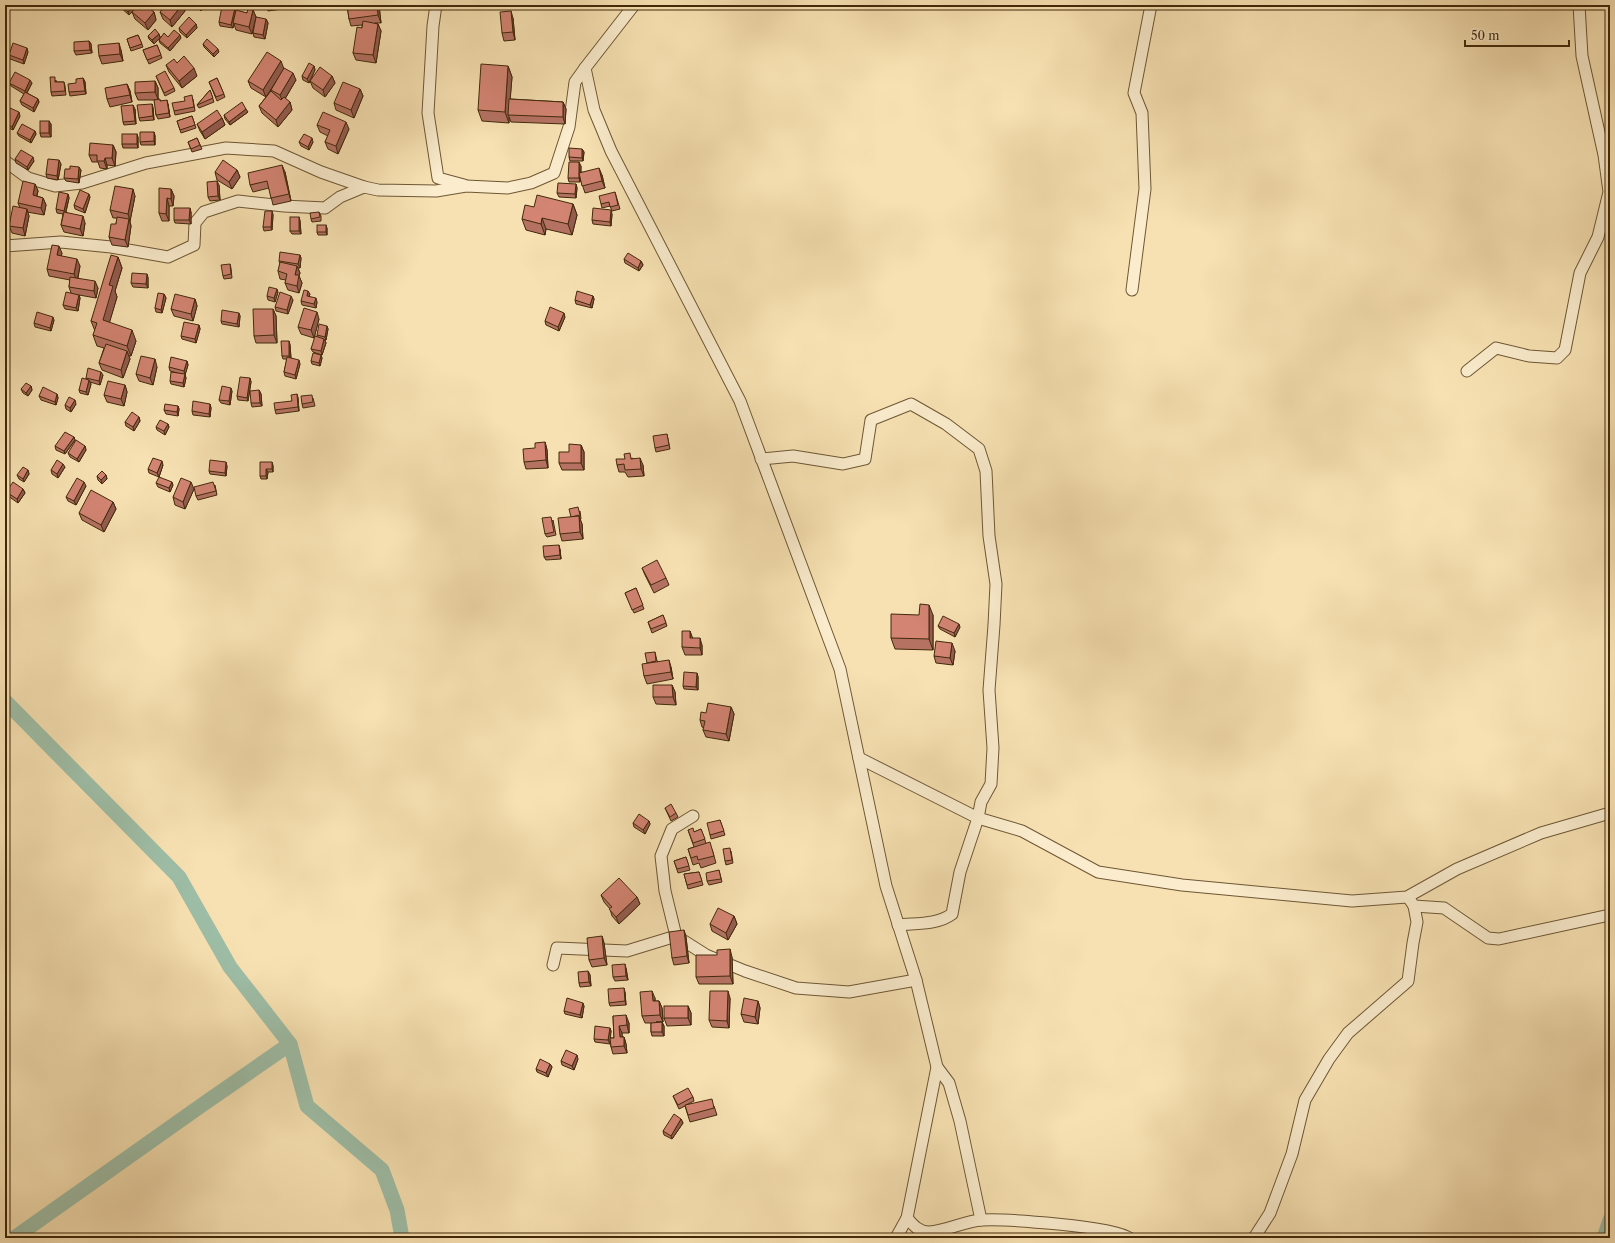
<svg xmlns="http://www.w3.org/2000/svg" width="1615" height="1243" font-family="'Libre Caslon Text',serif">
<rect width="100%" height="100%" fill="#f7e1b2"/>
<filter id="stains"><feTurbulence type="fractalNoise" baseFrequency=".005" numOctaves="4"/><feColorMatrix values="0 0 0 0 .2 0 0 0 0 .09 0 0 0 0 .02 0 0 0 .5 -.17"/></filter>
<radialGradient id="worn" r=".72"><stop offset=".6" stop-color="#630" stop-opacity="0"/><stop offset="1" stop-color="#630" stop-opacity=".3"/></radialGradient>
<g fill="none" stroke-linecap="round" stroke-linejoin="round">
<g stroke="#9ebea7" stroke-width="15">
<path d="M 5,701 L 179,877 L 230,967 L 290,1044 L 307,1106 L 382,1170 L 397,1210 L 402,1238"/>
<path d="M 14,1238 L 202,1105 L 290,1044"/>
<path d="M 1604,1238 L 1610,1220"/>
</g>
<defs>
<g id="street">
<path d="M 436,5 L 433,26 L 428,113 L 438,178 L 464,185"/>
<path d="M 634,5 L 585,68 L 594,110 L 611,151 L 740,401 L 840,669 L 886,886 L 916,980 L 937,1067 L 907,1218 L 896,1238"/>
<path d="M 5,161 L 28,178 L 55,186 L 82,183 L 146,163 L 226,148 L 274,151 L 321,172 L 364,187"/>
<path d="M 5,246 L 61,242 L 111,247 L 168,257 L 194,245 L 195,223 L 204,212 L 238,201 L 284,206 L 325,208 L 340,197 L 364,187 L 378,190 L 436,191 L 466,186 L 508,188 L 531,183 L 554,173 L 569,127 L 575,82 L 585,68"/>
<path d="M 1132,290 L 1145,189 L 1142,113 L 1134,93 L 1151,5"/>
<path d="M 1467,371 L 1496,348 L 1529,356 L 1557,358 L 1565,350 L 1580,273 L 1598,237 L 1609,192 L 1604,155 L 1582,56 L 1579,5"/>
<path d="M 761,459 L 793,456 L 843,464 L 865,459 L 871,420 L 911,404 L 946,424 L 979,449 L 986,471 L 989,536 L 996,584 L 994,625 L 989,690 L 993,748 L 991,784 L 981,802 L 978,818 L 960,872 L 952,914 C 937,925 916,923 898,925"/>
<path d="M 859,758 L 978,818 L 1022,831 L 1098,872 L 1182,885 L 1352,901 L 1407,897 L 1457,869 L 1541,833 L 1610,813"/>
<path d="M 1410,900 L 1414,906 L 1444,908 L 1488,938 L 1499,939 L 1605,916"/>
<path d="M 676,936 L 665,891 L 661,856 L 672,829 L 693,816"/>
<path d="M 553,965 L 557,948 L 627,951 L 676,936 L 706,955 L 745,971 L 796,988 L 849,992 L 916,980"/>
<path d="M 937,1067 L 949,1083 L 960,1121 L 981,1220"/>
<path d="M 907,1218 C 913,1225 919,1232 929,1232 C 947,1231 964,1221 982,1220 C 1006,1219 1113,1226 1129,1238"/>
<path d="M 1254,1238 L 1270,1213 L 1292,1154 L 1305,1100 L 1329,1059 L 1348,1033 L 1408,981 L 1413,943 L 1417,922 L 1414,906"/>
</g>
</defs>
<use href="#street" stroke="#6e5734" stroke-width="13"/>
<use href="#street" stroke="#faeccd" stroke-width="11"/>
</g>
<g fill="#b57263" stroke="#41290a" fill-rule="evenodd">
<path d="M 119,5 L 145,5 L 154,12 L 156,20 L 148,30 L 135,19 L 132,12 L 133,11 L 129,15 L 120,7 Z"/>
<path d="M 166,5 L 183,5 L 185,11 L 172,27 L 163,19 L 160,12 Z"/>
<path d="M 196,5 L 207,5 L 201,11 Z"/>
<path d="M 241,5 L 256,5 L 256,6 L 241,7 Z"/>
<path d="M 266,5 L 289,5 L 289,8 L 268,11 Z"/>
<path d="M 347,5 L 379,5 L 381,23 L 375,23 L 378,24 L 381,31 L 376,63 L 356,60 L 353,53 L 362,28 L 362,25 L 351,26 L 349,19 Z"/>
<path d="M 518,5 L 537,5 L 537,7 L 519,8 Z"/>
<path d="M 235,8 L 236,11 L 247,13 L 253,10 L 256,17 L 252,34 L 236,30 L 234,24 L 233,28 L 220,26 L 219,22 Z"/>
<path d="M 513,18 L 515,40 L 504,41 L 502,33 Z"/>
<path d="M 266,19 L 268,23 L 265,39 L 254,37 L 253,33 Z"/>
<path d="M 196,24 L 197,28 L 187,38 L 180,32 L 179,28 Z"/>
<path d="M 159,34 L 160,37 L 181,38 L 170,51 L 160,43 L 159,40 L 160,38 L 154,44 L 149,39 L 148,36 Z"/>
<path d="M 138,35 L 143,47 L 131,51 L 127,39 Z"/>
<path d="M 89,41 L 91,44 L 92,53 L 76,55 L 74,51 Z"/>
<path d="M 203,44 L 219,52 L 214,57 L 204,47 Z"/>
<path d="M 157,45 L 162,58 L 149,64 L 143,50 Z"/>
<path d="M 121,50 L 123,61 L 102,64 L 99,56 Z"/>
<path d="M 28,52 L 24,64 L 10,59 L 9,55 Z"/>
<path d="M 177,63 L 197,76 L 182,88 L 169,72 L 166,65 Z"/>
<path d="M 314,66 L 315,70 L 309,83 L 303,80 L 302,76 Z"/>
<path d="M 508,66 L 512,77 L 510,99 L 563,102 L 566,109 L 565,124 L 511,122 L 509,117 L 509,123 L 482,121 L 478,110 Z"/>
<path d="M 284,68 L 296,80 L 285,99 L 290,102 L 292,110 L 278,127 L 262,113 L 259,106 L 266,97 L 251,88 L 248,81 ZM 276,82 L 271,90 L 272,93 L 266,97 Z"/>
<path d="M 156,76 L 174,88 L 175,91 L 165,96 Z"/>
<path d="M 332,76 L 335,83 L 325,97 L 313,88 L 310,81 Z"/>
<path d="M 83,78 L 85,82 L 86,94 L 70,96 L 69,92 L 76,83 Z"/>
<path d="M 217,78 L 225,97 L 217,101 L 209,82 Z"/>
<path d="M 56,80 L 56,82 L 64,82 L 65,86 L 66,95 L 52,96 L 51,92 Z"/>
<path d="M 155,81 L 158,88 L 158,99 L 161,101 L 168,104 L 170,117 L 158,119 L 156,115 L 155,100 L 138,100 L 135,93 Z"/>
<path d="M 9,83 L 32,83 L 27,93 L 38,99 L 39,102 L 34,112 L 22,105 L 20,101 L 24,94 L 11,86 Z"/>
<path d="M 127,84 L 130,91 L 132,102 L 110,107 L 107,99 Z"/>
<path d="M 360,89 L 363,96 L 354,118 L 336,110 L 334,103 Z"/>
<path d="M 210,90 L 214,102 L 199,108 L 197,105 Z"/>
<path d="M 193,99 L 195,111 L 175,115 L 174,111 Z"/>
<path d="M 152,104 L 153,108 L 154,120 L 140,121 L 139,118 Z"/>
<path d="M 135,109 L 136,124 L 124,125 L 123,122 Z"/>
<path d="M 248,112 L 230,125 L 225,119 L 224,115 Z"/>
<path d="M 20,116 L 13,130 L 5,126 L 5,118 Z"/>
<path d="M 192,116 L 196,128 L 181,133 L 177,121 Z"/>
<path d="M 222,118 L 225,125 L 205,139 L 200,131 L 197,124 Z"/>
<path d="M 51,124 L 51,137 L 41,137 L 40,133 Z"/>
<path d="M 317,125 L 349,129 L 338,154 L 328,149 L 325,142 L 328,136 L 320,132 Z"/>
<path d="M 35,131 L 36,134 L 31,143 L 19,136 L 17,133 Z"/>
<path d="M 154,132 L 155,136 L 155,145 L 141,145 L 140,142 Z"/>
<path d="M 138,137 L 138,148 L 123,148 L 122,144 Z"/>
<path d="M 197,138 L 202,149 L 192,152 L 188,142 Z"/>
<path d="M 299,142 L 313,142 L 309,150 L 301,146 Z"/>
<path d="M 113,145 L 116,152 L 115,166 L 107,165 L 107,169 L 100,168 L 98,162 L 92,162 L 89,155 Z"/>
<path d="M 582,149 L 584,152 L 583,161 L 570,161 L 569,157 Z"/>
<path d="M 15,159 L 34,161 L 28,170 L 16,163 Z"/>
<path d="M 61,164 L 58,180 L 47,178 L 46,174 Z"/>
<path d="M 581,166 L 581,172 L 602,175 L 605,188 L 585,193 L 580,178 L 580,182 L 569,182 L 568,178 Z"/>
<path d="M 81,170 L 79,183 L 66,181 L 64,178 Z"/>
<path d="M 237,170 L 240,177 L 232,189 L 217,180 L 215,172 Z"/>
<path d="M 285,172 L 291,201 L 273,205 L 269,188 L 253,192 L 250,185 Z"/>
<path d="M 35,184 L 38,191 L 37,196 L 43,198 L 46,205 L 44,215 L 27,212 L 29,216 L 25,236 L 12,233 L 9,226 L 20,208 L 18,203 Z"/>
<path d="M 576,184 L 577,188 L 576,198 L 559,197 L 557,193 Z"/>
<path d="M 219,185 L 220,200 L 210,201 L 208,197 Z"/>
<path d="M 171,189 L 174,196 L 173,206 L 169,206 L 169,221 L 162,221 L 159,213 Z"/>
<path d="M 615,192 L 620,209 L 612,211 L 610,206 L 602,208 L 601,204 Z"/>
<path d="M 68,194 L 69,198 L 66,212 L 85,223 L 83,236 L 64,232 L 61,225 L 63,214 L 57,213 L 56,209 Z"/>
<path d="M 135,196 L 130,221 L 131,226 L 128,247 L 112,245 L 109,237 L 116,224 L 117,218 L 113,218 L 110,210 Z"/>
<path d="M 90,197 L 85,213 L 75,209 L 74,205 Z"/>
<path d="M 573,204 L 577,215 L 572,235 L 546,229 L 545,235 L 526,230 L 522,219 L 534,207 Z"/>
<path d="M 272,211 L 273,215 L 272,230 L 264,231 L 263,227 Z"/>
<path d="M 191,212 L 191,224 L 175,223 L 174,220 Z"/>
<path d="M 319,212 L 321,216 L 321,221 L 312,222 L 311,219 Z"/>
<path d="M 612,214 L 611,226 L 593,224 L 592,220 Z"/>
<path d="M 299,217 L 300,221 L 301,234 L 292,234 L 290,231 Z"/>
<path d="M 327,228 L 327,235 L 318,235 L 317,232 Z"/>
<path d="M 62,253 L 61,256 L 80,266 L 78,278 L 98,288 L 96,298 L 79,295 L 80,298 L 78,311 L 65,309 L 63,305 L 71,293 L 69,287 L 70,280 L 49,276 L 47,269 Z"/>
<path d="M 300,255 L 301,258 L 300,268 L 298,268 L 300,273 L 299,276 L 302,283 L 299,293 L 288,290 L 285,283 L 286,280 L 280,279 L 278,271 L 280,264 L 279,261 Z"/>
<path d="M 118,257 L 122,268 L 115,291 L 117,297 L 109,323 L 136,341 L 131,356 L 129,356 L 130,359 L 123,378 L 102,370 L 99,363 L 104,348 L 97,346 L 93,335 L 95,331 L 91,321 Z"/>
<path d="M 624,259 L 641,261 L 643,265 L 639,271 L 625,263 Z"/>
<path d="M 230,264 L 231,268 L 232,278 L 224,279 L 223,276 Z"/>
<path d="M 147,274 L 148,278 L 148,288 L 133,287 L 131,283 Z"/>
<path d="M 278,292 L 275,302 L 268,300 L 267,296 Z"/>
<path d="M 164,294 L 166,298 L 162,313 L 156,312 L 155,308 Z"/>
<path d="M 310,294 L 309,296 L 317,302 L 316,308 L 302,305 L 301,301 Z"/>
<path d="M 593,296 L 594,299 L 592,308 L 576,304 L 575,300 Z"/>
<path d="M 195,299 L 197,306 L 193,321 L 174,316 L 171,309 Z"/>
<path d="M 293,300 L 288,314 L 276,311 L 275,307 Z"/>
<path d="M 273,309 L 276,316 L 277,343 L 256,343 L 254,336 Z"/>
<path d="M 239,313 L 240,316 L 239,327 L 222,324 L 221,321 Z"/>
<path d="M 565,317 L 559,331 L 546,325 L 545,321 Z"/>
<path d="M 319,319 L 314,338 L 301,334 L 298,327 Z"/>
<path d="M 54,320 L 51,331 L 35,327 L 34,323 Z"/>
<path d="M 199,325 L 200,329 L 196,343 L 182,339 L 181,336 Z"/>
<path d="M 327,326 L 328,329 L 326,340 L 325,340 L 326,343 L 322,355 L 313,352 L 311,349 L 317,337 L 317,335 Z"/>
<path d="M 289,341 L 290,345 L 291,358 L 300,364 L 296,379 L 285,376 L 284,372 L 287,359 L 283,359 L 282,356 Z"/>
<path d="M 321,355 L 322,358 L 320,366 L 312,364 L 311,361 Z"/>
<path d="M 187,361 L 188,365 L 185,375 L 186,378 L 184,387 L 171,384 L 170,381 L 178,373 L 170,371 L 169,367 Z"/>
<path d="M 157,367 L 153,385 L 139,381 L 136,374 Z"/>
<path d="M 103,375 L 100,385 L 90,382 L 91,384 L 88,395 L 80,393 L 79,390 L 86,379 L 86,378 Z"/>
<path d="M 250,378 L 251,382 L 248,401 L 238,400 L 237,396 Z"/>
<path d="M 125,385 L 127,392 L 124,406 L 107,402 L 104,395 Z"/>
<path d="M 31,386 L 32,390 L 28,396 L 23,393 L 21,389 Z"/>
<path d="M 259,390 L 261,394 L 262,406 L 252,407 L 251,403 Z"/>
<path d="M 232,391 L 230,405 L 221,403 L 219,400 Z"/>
<path d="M 57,394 L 58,398 L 56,405 L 41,400 L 39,396 Z"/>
<path d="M 297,394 L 298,398 L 299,411 L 276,414 L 275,410 L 292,401 Z"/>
<path d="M 313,398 L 315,406 L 303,408 L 302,404 Z"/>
<path d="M 76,404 L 71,412 L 66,409 L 65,405 Z"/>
<path d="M 210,404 L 211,408 L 210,417 L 193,415 L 192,411 Z"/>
<path d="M 178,406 L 179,409 L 178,416 L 166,414 L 164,410 Z"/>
<path d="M 139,417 L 140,421 L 134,431 L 126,426 L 125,422 Z"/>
<path d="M 168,424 L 169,427 L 165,435 L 157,430 L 156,427 Z"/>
<path d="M 667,434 L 670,449 L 656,452 L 655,448 Z"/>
<path d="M 74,437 L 75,440 L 65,454 L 56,450 L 55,446 Z"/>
<path d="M 545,442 L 547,450 L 548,468 L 526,469 L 524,462 Z"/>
<path d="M 581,445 L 584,452 L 584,470 L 562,470 L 559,463 L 569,452 Z"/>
<path d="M 85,446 L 86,450 L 79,462 L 70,457 L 68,453 Z"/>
<path d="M 632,458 L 643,465 L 644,476 L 628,477 L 625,472 L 619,472 L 617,465 Z"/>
<path d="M 272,462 L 273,466 L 273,472 L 268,472 L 267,479 L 261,479 L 260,476 Z"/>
<path d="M 163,465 L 159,477 L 149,473 L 148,469 Z"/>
<path d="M 227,466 L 226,476 L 210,474 L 209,471 Z"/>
<path d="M 65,467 L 58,478 L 52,474 L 51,470 Z"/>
<path d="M 28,470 L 29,474 L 24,482 L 19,479 L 17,475 Z"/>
<path d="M 106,475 L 107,479 L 102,484 L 98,480 L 97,476 Z"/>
<path d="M 156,483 L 173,485 L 170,492 L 158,487 Z"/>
<path d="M 215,485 L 217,495 L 198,500 L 196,496 Z"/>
<path d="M 86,486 L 76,505 L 68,501 L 66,497 Z"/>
<path d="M 23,489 L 25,493 L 18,503 L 8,496 L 6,492 Z"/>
<path d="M 194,489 L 185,509 L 175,505 L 173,497 Z"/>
<path d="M 113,502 L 116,509 L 104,532 L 82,520 L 79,513 Z"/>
<path d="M 580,511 L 581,519 L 580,519 L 582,524 L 583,539 L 562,541 L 560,534 L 571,517 Z"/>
<path d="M 553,520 L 556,535 L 547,537 L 545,534 Z"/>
<path d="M 560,549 L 561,559 L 546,560 L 544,557 Z"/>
<path d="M 642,568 L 666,578 L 669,585 L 654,593 L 645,575 Z"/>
<path d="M 636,588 L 644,609 L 634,613 L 625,593 Z"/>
<path d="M 663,615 L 667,626 L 652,633 L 648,622 Z"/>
<path d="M 919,615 L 933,615 L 933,650 L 895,649 L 891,638 Z"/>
<path d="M 938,626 L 960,627 L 955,637 L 940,629 Z"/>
<path d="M 690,631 L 692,638 L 702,645 L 702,655 L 685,655 L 682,647 Z"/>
<path d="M 955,651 L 953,665 L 936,663 L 934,656 Z"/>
<path d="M 655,652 L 657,661 L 671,667 L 673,679 L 647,684 L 644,676 L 647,663 Z"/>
<path d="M 697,673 L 698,677 L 698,690 L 684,689 L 683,686 Z"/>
<path d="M 672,685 L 675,692 L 676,705 L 656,704 L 653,697 Z"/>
<path d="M 731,707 L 734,714 L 729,741 L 706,737 L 703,730 L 704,728 L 702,727 L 700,720 L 706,713 Z"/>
<path d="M 665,808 L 676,813 L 678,817 L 671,821 Z"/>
<path d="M 720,820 L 725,835 L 711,839 L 710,835 Z"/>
<path d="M 649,821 L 650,824 L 645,834 L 634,827 L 633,823 Z"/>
<path d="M 701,829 L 706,843 L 712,849 L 716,863 L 701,868 L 699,863 L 693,865 L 688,849 L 694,847 L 688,830 L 694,832 Z"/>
<path d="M 731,851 L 733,863 L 726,865 L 725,861 Z"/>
<path d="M 686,857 L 690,870 L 678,873 L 674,861 Z"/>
<path d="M 719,870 L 722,882 L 709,885 L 707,881 Z"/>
<path d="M 699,872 L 703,885 L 688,889 L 684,874 Z"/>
<path d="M 601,895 L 637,897 L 640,904 L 619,924 L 612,916 L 610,909 L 604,902 Z"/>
<path d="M 734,916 L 737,924 L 728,940 L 712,931 L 710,924 Z"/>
<path d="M 684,930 L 686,937 L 689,963 L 674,965 L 672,958 Z"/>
<path d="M 602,936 L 604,943 L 607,965 L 592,967 L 589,960 Z"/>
<path d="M 717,955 L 732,957 L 733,984 L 699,984 L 696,977 Z"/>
<path d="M 626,968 L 628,980 L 615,981 L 613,977 Z"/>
<path d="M 588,971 L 590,975 L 591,986 L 580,987 L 579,983 Z"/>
<path d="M 625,992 L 626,1005 L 610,1006 L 609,1003 Z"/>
<path d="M 655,998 L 655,1001 L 659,1001 L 662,1008 L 663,1022 L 656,1022 L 662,1022 L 664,1026 L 664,1036 L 652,1036 L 651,1032 L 651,1023 L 645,1023 L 642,1016 Z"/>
<path d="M 730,998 L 729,1028 L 712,1027 L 709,1020 Z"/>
<path d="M 758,1001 L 760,1008 L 758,1024 L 744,1022 L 741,1014 Z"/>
<path d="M 584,1006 L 582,1018 L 565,1014 L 564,1011 Z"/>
<path d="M 688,1006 L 691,1013 L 691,1025 L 667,1026 L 664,1018 Z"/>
<path d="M 613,1016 L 629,1023 L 629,1033 L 622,1033 L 622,1037 L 624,1037 L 626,1044 L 627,1053 L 613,1054 L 611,1047 L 610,1038 L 610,1044 L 595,1042 L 594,1039 L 610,1028 L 611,1031 L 610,1038 L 614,1038 Z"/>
<path d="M 578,1059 L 574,1070 L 562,1065 L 561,1061 Z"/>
<path d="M 550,1064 L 552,1067 L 548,1077 L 537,1072 L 536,1069 Z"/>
<path d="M 673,1096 L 693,1097 L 694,1101 L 686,1105 L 714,1106 L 717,1115 L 690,1122 L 685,1106 L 679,1109 Z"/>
<path d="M 681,1119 L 683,1123 L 672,1139 L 664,1135 L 663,1131 Z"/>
</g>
<g fill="#945c50" stroke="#41290a">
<path d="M 134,5 L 139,5 L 129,15 L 128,12 Z"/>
<path d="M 182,5 L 183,5 L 185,11 L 172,27 L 170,20 Z"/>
<path d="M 202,5 L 207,5 L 201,11 L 200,7 Z"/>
<path d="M 377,5 L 379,5 L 381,23 L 378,15 Z"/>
<path d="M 235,8 L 236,12 L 233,23 L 234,24 L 233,28 L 231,25 Z"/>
<path d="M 253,10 L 256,17 L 252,34 L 249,27 Z"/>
<path d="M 511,11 L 513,18 L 515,40 L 513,32 Z"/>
<path d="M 154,12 L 156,20 L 148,30 L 145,23 Z"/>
<path d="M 266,19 L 268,23 L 265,39 L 263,35 Z"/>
<path d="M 196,24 L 197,28 L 187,38 L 186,35 Z"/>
<path d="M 378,24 L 381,31 L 376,63 L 373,55 Z"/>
<path d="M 5,29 L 8,36 L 5,44 Z"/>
<path d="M 159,34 L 160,38 L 154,44 L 152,40 Z"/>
<path d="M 180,35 L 181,38 L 170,51 L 168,48 Z"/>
<path d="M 89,41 L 91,44 L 92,53 L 90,50 Z"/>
<path d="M 119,43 L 121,50 L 123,61 L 120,54 Z"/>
<path d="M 27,48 L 28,52 L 24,64 L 23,60 Z"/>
<path d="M 218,49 L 219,52 L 214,57 L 213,54 Z"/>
<path d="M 281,61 L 284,69 L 266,97 L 263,90 Z"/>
<path d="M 314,66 L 315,70 L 309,83 L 307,79 Z"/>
<path d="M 508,66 L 512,77 L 509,115 L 508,115 L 509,117 L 509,123 L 505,112 Z"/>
<path d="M 194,68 L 197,76 L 182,88 L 179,81 Z"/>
<path d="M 293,73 L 296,80 L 283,102 L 280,95 Z"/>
<path d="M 332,76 L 335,83 L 325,97 L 323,90 Z"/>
<path d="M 83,78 L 85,82 L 86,94 L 85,91 Z"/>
<path d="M 30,80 L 32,83 L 26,94 L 25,91 Z"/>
<path d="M 155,81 L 158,88 L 158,99 L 155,92 Z"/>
<path d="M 127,84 L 130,91 L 132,102 L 130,95 Z"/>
<path d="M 360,89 L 363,96 L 354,118 L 351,110 Z"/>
<path d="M 38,99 L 39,102 L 34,112 L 33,108 Z"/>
<path d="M 167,100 L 168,104 L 170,117 L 169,113 Z"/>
<path d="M 290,102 L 292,110 L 278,127 L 276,120 Z"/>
<path d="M 563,102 L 566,109 L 565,124 L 563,117 Z"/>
<path d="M 152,104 L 153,108 L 154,120 L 153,116 Z"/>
<path d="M 133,105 L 135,109 L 136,124 L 135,121 Z"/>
<path d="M 246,109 L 248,112 L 230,125 L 229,122 Z"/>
<path d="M 19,112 L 20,116 L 13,130 L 12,127 Z"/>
<path d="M 222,118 L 225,125 L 205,139 L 202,132 Z"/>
<path d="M 49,121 L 51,124 L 51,137 L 49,133 Z"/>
<path d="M 346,122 L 349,129 L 338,154 L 336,146 Z"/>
<path d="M 35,131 L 36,134 L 31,143 L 30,140 Z"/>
<path d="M 154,132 L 155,136 L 155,145 L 154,141 Z"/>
<path d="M 137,134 L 138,137 L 138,148 L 137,144 Z"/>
<path d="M 312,138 L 313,142 L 309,150 L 308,147 Z"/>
<path d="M 113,145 L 116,152 L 115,166 L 112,158 Z"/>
<path d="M 582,149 L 584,152 L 583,161 L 582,158 Z"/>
<path d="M 33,157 L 34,161 L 28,170 L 27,167 Z"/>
<path d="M 105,158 L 107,165 L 107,169 L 104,161 Z"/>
<path d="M 59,160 L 61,164 L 58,180 L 57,176 Z"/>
<path d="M 579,162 L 581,166 L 580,182 L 579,178 Z"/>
<path d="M 282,165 L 285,172 L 291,201 L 289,194 Z"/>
<path d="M 79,167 L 81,170 L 79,183 L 78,179 Z"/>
<path d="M 599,168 L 602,175 L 605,188 L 602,181 Z"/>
<path d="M 237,170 L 240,177 L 232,189 L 229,182 Z"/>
<path d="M 217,181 L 219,185 L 220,200 L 218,196 Z"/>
<path d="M 35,184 L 38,191 L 35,202 L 33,195 Z"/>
<path d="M 576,184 L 577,188 L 576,198 L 575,194 Z"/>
<path d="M 133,189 L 135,196 L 130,221 L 128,214 Z"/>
<path d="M 171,189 L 174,196 L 173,206 L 171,199 Z"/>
<path d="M 68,194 L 69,198 L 65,215 L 64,211 Z"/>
<path d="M 89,194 L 90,197 L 85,213 L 83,209 Z"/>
<path d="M 43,198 L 46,205 L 44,215 L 41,208 Z"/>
<path d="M 167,198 L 169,206 L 169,221 L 166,214 Z"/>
<path d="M 573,204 L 577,215 L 572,235 L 568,224 Z"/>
<path d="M 190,208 L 191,212 L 191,224 L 189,220 Z"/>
<path d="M 27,209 L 29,216 L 25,236 L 23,228 Z"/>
<path d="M 611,210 L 612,214 L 611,226 L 610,222 Z"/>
<path d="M 272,211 L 273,215 L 272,230 L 271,227 Z"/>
<path d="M 83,216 L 85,223 L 83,236 L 80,229 Z"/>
<path d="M 299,217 L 300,221 L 301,234 L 299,231 Z"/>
<path d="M 542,218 L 546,229 L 545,235 L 541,224 Z"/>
<path d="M 129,219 L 131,226 L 128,247 L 125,240 Z"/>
<path d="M 326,225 L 327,228 L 327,235 L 326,232 Z"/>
<path d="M 59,246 L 62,253 L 60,262 L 57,255 Z"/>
<path d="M 300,255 L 301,258 L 300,268 L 298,264 Z"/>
<path d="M 118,257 L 122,268 L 115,291 L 117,297 L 107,331 L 103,320 L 109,285 Z"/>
<path d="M 77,259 L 80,266 L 77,281 L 74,274 Z"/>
<path d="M 641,261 L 643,265 L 639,271 L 638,268 Z"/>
<path d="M 297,266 L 300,273 L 299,276 L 302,283 L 299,293 L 297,286 L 295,275 Z"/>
<path d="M 147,274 L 148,278 L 148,288 L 146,284 Z"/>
<path d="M 95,281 L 98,288 L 96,298 L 94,291 Z"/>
<path d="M 277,289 L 278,292 L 275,302 L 274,298 Z"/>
<path d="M 308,291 L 310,294 L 308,299 L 307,296 Z"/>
<path d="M 164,294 L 166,298 L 162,313 L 161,310 Z"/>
<path d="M 79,295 L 80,298 L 78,311 L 76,308 Z"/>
<path d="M 291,296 L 293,300 L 288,314 L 287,310 Z"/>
<path d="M 593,296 L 594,299 L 592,308 L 590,305 Z"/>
<path d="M 316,298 L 317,302 L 316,308 L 314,304 Z"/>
<path d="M 195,299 L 197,306 L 193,321 L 191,314 Z"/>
<path d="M 273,309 L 276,316 L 277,343 L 274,335 Z"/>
<path d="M 317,312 L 319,319 L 314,338 L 311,330 Z"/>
<path d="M 239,313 L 240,316 L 239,327 L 237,324 Z"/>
<path d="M 564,313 L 565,317 L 559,331 L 558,327 Z"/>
<path d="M 53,317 L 54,320 L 51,331 L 50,328 Z"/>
<path d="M 199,325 L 200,329 L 196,343 L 195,339 Z"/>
<path d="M 327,326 L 328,329 L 326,340 L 325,337 Z"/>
<path d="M 132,330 L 136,341 L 131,356 L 127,346 Z"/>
<path d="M 324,339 L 326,343 L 322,355 L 321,351 Z"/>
<path d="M 289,341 L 290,345 L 291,359 L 289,356 Z"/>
<path d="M 127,351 L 130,359 L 123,378 L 121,370 Z"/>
<path d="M 321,355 L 322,358 L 320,366 L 319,363 Z"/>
<path d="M 155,359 L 157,367 L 153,385 L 150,378 Z"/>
<path d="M 299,360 L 300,364 L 296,379 L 295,375 Z"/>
<path d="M 187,361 L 188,365 L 185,375 L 184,371 Z"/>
<path d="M 101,372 L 103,375 L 100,385 L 99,381 Z"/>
<path d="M 185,374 L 186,378 L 184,387 L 183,383 Z"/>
<path d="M 250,378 L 251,382 L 248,401 L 247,398 Z"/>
<path d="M 89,380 L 91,384 L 88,395 L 86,392 Z"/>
<path d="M 125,385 L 127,392 L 124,406 L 121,399 Z"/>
<path d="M 31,386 L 32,390 L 28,396 L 26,393 Z"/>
<path d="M 231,388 L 232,391 L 230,405 L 229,401 Z"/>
<path d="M 259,390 L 261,394 L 262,406 L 260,403 Z"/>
<path d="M 57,394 L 58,398 L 56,405 L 55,402 Z"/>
<path d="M 297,394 L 298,398 L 299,411 L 298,407 Z"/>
<path d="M 75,400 L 76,404 L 71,412 L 70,408 Z"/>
<path d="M 210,404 L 211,408 L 210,417 L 209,414 Z"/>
<path d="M 178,406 L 179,409 L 178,416 L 177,412 Z"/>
<path d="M 139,417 L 140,421 L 134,431 L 133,427 Z"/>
<path d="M 168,424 L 169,427 L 165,435 L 164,431 Z"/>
<path d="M 74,437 L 75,440 L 65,454 L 64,451 Z"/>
<path d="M 545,442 L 547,450 L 548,468 L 546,460 Z"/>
<path d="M 581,445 L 584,452 L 584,470 L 581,463 Z"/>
<path d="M 85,446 L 86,450 L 79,462 L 77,459 Z"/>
<path d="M 640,458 L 643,465 L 644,476 L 641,469 Z"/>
<path d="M 162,461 L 163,465 L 159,477 L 157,473 Z"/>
<path d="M 226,462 L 227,466 L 226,476 L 225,473 Z"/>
<path d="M 272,462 L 273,466 L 273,472 L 272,469 Z"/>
<path d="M 63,464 L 65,467 L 58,478 L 57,474 Z"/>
<path d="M 266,469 L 268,472 L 267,479 L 266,476 Z"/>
<path d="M 28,470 L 29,474 L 24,482 L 23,479 Z"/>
<path d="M 106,475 L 107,479 L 102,484 L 101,480 Z"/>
<path d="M 84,482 L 86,486 L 76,505 L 74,501 Z"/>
<path d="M 172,482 L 173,485 L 170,492 L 169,488 Z"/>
<path d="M 191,482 L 194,489 L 185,509 L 183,502 Z"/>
<path d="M 23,489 L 25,493 L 18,503 L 17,499 Z"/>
<path d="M 113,502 L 116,509 L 104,532 L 101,525 Z"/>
<path d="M 579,516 L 582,524 L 583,539 L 580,532 Z"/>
<path d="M 559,545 L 560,549 L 561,559 L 560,555 Z"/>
<path d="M 929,605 L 933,615 L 933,650 L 929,639 Z"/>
<path d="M 959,624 L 960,627 L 955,637 L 954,633 Z"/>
<path d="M 690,631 L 693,639 L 690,638 Z"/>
<path d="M 700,638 L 702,645 L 702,655 L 700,648 Z"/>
<path d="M 952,643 L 955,651 L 953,665 L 950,658 Z"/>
<path d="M 669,660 L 671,667 L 673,679 L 671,672 Z"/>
<path d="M 697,673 L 698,677 L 698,690 L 696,687 Z"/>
<path d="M 672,685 L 675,692 L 676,705 L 673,697 Z"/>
<path d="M 731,707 L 734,714 L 729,741 L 726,734 Z"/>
<path d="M 649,821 L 650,824 L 645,834 L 643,830 Z"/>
<path d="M 637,897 L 640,904 L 619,924 L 616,917 Z"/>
<path d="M 734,916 L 737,924 L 728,940 L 726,933 Z"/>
<path d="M 684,930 L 686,937 L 689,963 L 687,956 Z"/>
<path d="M 602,936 L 604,943 L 607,965 L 604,958 Z"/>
<path d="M 730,949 L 732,957 L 733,984 L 730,976 Z"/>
<path d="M 625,964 L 626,968 L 628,980 L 626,976 Z"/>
<path d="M 588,971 L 590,975 L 591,986 L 589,982 Z"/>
<path d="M 624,988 L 625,992 L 626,1005 L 625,1001 Z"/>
<path d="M 652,991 L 655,998 L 655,1008 L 653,1001 Z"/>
<path d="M 728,991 L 730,998 L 729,1028 L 727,1021 Z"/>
<path d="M 659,1001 L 662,1008 L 663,1022 L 660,1015 Z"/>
<path d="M 758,1001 L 760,1008 L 758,1024 L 755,1017 Z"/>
<path d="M 583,1003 L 584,1006 L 582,1018 L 580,1015 Z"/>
<path d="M 688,1006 L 691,1013 L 691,1025 L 688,1018 Z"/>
<path d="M 626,1015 L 629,1023 L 629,1033 L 627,1025 Z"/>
<path d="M 662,1022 L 664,1026 L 664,1036 L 662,1032 Z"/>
<path d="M 619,1026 L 622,1033 L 623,1045 L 620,1037 Z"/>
<path d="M 610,1028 L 611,1031 L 610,1044 L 608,1040 Z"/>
<path d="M 624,1037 L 626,1044 L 627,1053 L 624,1046 Z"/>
<path d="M 577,1055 L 578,1059 L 574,1070 L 572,1066 Z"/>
<path d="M 550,1064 L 552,1067 L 548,1077 L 546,1073 Z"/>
<path d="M 681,1119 L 683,1123 L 672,1139 L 671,1136 Z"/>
</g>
<g fill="#d38473" stroke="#41290a">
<path d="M 121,5 L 134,5 L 128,12 Z"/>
<path d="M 138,5 L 145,5 L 154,12 L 145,23 L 132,12 Z"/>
<path d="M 166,5 L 182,5 L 170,20 L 160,12 Z"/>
<path d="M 347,5 L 377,5 L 378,15 L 349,19 Z"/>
<path d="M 222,6 L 235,8 L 231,25 L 219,22 Z"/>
<path d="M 248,8 L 253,10 L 249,27 L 233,23 L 236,10 L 247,13 Z"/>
<path d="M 511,11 L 513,32 L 502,33 L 500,12 Z"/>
<path d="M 189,17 L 196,24 L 186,35 L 179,28 Z"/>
<path d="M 256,17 L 266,19 L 263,35 L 253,33 Z"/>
<path d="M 363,21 L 378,24 L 373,55 L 353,53 L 357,27 L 362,28 Z"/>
<path d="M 155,29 L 159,34 L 152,40 L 148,36 Z"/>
<path d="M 174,30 L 180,35 L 168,48 L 159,40 L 164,33 L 168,37 Z"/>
<path d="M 138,35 L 142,44 L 130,48 L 127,39 Z"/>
<path d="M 207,39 L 218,49 L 213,54 L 203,44 Z"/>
<path d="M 89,41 L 90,50 L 74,51 L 74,42 Z"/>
<path d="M 13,43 L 27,48 L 23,60 L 9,55 Z"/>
<path d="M 119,43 L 120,54 L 99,56 L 98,45 Z"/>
<path d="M 157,45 L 161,55 L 147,60 L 143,50 Z"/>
<path d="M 267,52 L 281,61 L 263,90 L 248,81 Z"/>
<path d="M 184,56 L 194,68 L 179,81 L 166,65 L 174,59 L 177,63 Z"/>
<path d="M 309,63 L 314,66 L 307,79 L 302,76 Z"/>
<path d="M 481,64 L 508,66 L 505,112 L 478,110 Z"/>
<path d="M 320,67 L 332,76 L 323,90 L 310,81 Z"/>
<path d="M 284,68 L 293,73 L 280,95 L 271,90 Z"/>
<path d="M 165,71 L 174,88 L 164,93 L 156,76 Z"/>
<path d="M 15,72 L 30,80 L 25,91 L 9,83 Z"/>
<path d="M 50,77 L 55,77 L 55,82 L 64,82 L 65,91 L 51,92 Z"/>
<path d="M 83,78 L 85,91 L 69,92 L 68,84 L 76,83 L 76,79 Z"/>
<path d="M 217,78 L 224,94 L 216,97 L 209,82 Z"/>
<path d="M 155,81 L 155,92 L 135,93 L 135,82 Z"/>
<path d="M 343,82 L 360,89 L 351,110 L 334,103 Z"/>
<path d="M 127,84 L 130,95 L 107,99 L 105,88 Z"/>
<path d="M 210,90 L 213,98 L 197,105 Z"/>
<path d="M 271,91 L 281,100 L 284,97 L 290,102 L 276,120 L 259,106 Z"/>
<path d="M 25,92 L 38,99 L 33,108 L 20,101 Z"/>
<path d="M 192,95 L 194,107 L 174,111 L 172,103 L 185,101 L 184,97 Z"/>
<path d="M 160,99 L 160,101 L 167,100 L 169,113 L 156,115 L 154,100 Z"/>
<path d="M 509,99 L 563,102 L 563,117 L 508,115 Z"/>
<path d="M 242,102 L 246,109 L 229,122 L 224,115 Z"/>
<path d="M 152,104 L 153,116 L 139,118 L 137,105 Z"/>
<path d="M 133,105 L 135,121 L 123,122 L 121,106 Z"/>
<path d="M 10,108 L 19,112 L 12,127 L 5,123 L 5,118 Z"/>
<path d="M 217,110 L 222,118 L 202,132 L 197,124 Z"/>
<path d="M 323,112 L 346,122 L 336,146 L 325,142 L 330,130 L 317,125 Z"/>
<path d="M 192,116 L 195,125 L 180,130 L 177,121 Z"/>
<rect x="40" y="121" width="9" height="12"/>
<path d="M 22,124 L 35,131 L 30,140 L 17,133 Z"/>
<path d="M 140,132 L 154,132 L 154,141 L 140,142 Z"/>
<rect x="122" y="134" width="15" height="10"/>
<path d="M 304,134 L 312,138 L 308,147 L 299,142 Z"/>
<path d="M 197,138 L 200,145 L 191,149 L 188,142 Z"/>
<path d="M 90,143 L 113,145 L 112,158 L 105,158 L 104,161 L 97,161 L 97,155 L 89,155 Z"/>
<path d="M 569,148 L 582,149 L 582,158 L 569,157 Z"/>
<path d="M 21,150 L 33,157 L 27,167 L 15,159 Z"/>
<path d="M 48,159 L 59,160 L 57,176 L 46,174 Z"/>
<path d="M 223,160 L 237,170 L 229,182 L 215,172 Z"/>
<path d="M 569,162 L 579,162 L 579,178 L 568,178 Z"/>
<path d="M 282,165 L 289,194 L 271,198 L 267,181 L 250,185 L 248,173 Z"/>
<path d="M 70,166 L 79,167 L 78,179 L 64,178 L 65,169 L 70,169 Z"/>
<path d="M 599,168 L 602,181 L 582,186 L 579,173 Z"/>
<path d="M 23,181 L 35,184 L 33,195 L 43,198 L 41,208 L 18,203 Z"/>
<path d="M 217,181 L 218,196 L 208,197 L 207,182 Z"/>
<path d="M 558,183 L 576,184 L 575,194 L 557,193 Z"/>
<path d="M 115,186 L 133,189 L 128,214 L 110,210 Z"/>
<path d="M 159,188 L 171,189 L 171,199 L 167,198 L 166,214 L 159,213 Z"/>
<path d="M 80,190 L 89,194 L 83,209 L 74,205 Z"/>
<path d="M 59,192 L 68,194 L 64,211 L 56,209 Z"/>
<path d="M 615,192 L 618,205 L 610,207 L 609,202 L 601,204 L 599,196 Z"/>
<path d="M 537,195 L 573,204 L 568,224 L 542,218 L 541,224 L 522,219 L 525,205 L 534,207 Z"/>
<path d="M 13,206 L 27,209 L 23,228 L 9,226 Z"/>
<path d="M 174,208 L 190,208 L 189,220 L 174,220 Z"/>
<path d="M 593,208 L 611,210 L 610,222 L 592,220 Z"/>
<path d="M 265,211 L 272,211 L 271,227 L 263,227 Z"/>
<path d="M 64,212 L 83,216 L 80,229 L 61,225 Z"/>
<path d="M 319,212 L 320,217 L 311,219 L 310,213 Z"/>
<path d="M 117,217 L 129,219 L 125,240 L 109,237 L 111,224 L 116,224 Z"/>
<rect x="290" y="217" width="9" height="14"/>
<rect x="317" y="225" width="9" height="7"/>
<path d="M 52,245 L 59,246 L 57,255 L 77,259 L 74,274 L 47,269 Z"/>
<path d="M 280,252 L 300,255 L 298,264 L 279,261 Z"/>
<path d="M 628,253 L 641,261 L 638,268 L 624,259 Z"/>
<path d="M 111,255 L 118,257 L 109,285 L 113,286 L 103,320 L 132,330 L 127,346 L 93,335 L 97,323 L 91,321 Z"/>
<path d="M 280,262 L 297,266 L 295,275 L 299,275 L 297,286 L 285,283 L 287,274 L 278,271 Z"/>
<path d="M 230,264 L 231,274 L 223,276 L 221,265 Z"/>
<path d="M 132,273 L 147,274 L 146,284 L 131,283 Z"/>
<path d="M 70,277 L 95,281 L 94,291 L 69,287 Z"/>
<path d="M 269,287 L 277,289 L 274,298 L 267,296 Z"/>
<path d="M 304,290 L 308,291 L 307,296 L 316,298 L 314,304 L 301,301 Z"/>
<path d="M 577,291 L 593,296 L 590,305 L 575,300 Z"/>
<path d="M 66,292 L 79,295 L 76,308 L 63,305 Z"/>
<path d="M 280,292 L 291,296 L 287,310 L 275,307 Z"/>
<path d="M 158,293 L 164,294 L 161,310 L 155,308 Z"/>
<path d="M 175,294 L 195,299 L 191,314 L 171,309 Z"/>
<path d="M 550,307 L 564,313 L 558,327 L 545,321 Z"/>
<path d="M 304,308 L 317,312 L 311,330 L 298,327 Z"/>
<path d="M 253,309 L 273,309 L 274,335 L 254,336 Z"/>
<path d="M 222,310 L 239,313 L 237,324 L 221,321 Z"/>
<path d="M 37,312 L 53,317 L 50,328 L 34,323 Z"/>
<path d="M 184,322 L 199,325 L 195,339 L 181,336 Z"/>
<path d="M 319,324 L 327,326 L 325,337 L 317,335 Z"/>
<path d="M 315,336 L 324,339 L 321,351 L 311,349 Z"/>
<path d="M 281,341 L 289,341 L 289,356 L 282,356 Z"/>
<path d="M 106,344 L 127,351 L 121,370 L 99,363 Z"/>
<path d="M 313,353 L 321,355 L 319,363 L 311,361 Z"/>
<path d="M 141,356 L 155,359 L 150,378 L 136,374 Z"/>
<path d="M 171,357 L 187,361 L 184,371 L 169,367 Z"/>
<path d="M 287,357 L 299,360 L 295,375 L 284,372 Z"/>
<path d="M 88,368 L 101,372 L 99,381 L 86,378 Z"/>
<path d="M 171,372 L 185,374 L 183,383 L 170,381 Z"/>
<path d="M 240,377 L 250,378 L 247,398 L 237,396 Z"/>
<path d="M 82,378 L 89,380 L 86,392 L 79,390 Z"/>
<path d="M 108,381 L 125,385 L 121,399 L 104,395 Z"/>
<path d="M 26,383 L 31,386 L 26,393 L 21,389 Z"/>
<path d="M 222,386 L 231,388 L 229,401 L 219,400 Z"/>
<path d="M 43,387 L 57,394 L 55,402 L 39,396 Z"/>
<path d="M 259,390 L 260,403 L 251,403 L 250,391 Z"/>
<path d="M 297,394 L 298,407 L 275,410 L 274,403 L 292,401 L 291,395 Z"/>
<path d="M 312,395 L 313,402 L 302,404 L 301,396 Z"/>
<path d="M 69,397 L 75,400 L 70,408 L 65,405 Z"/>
<path d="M 193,401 L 210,404 L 209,414 L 192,411 Z"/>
<path d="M 165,404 L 178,406 L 177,412 L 164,410 Z"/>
<path d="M 132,412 L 139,417 L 133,427 L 125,422 Z"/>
<path d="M 160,420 L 168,424 L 164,431 L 156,427 Z"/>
<path d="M 65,432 L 74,437 L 64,451 L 55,446 Z"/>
<path d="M 667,434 L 669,445 L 655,448 L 653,436 Z"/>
<path d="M 76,440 L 85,446 L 77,459 L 68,453 Z"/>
<path d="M 545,442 L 546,460 L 524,462 L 523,449 L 535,448 L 535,443 Z"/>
<path d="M 569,444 L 581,445 L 581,463 L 559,463 L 559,452 L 569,452 Z"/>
<path d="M 630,453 L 631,459 L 640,458 L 641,469 L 625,470 L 624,464 L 617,465 L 616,459 L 625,459 L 624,454 Z"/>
<path d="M 153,458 L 162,461 L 157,473 L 148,469 Z"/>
<path d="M 57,460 L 63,464 L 57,474 L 51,470 Z"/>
<path d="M 210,460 L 226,462 L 225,473 L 209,471 Z"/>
<path d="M 260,462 L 272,462 L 272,469 L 266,469 L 266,476 L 260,476 Z"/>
<path d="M 23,467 L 28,470 L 23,479 L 17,475 Z"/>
<path d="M 102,471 L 106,475 L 101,480 L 97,476 Z"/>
<path d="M 159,477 L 172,482 L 169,488 L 156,483 Z"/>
<path d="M 77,478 L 84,482 L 74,501 L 66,497 Z"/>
<path d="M 181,478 L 191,482 L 183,502 L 173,497 Z"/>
<path d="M 13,482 L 23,489 L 17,499 L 6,492 Z"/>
<path d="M 213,482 L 216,491 L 196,496 L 194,487 Z"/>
<path d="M 91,490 L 113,502 L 101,525 L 79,513 Z"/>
<path d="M 578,507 L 580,515 L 571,517 L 569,509 Z"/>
<path d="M 579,516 L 580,532 L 560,534 L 558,518 Z"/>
<path d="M 551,517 L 554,532 L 545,534 L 542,518 Z"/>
<path d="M 559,545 L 560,555 L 544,557 L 543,546 Z"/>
<path d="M 657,560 L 666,578 L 651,585 L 642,568 Z"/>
<path d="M 636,588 L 643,605 L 632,610 L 625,593 Z"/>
<path d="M 920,604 L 929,605 L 929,639 L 891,638 L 891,614 L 919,615 Z"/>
<path d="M 663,615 L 666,623 L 651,629 L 648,622 Z"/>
<path d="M 943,616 L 959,624 L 954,633 L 938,626 Z"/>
<path d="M 682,631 L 690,631 L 690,638 L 700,638 L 700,648 L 682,647 Z"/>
<path d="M 936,641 L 952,643 L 950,658 L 934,656 Z"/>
<path d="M 655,652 L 656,661 L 647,663 L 645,653 Z"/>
<path d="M 669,660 L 671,672 L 644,676 L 642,664 Z"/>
<path d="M 684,672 L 697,673 L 696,687 L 683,686 Z"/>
<path d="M 653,685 L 672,685 L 673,697 L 653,697 Z"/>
<path d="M 708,703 L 731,707 L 726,734 L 703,730 L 705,721 L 700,720 L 701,712 L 706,713 Z"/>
<path d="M 671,804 L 676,813 L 670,817 L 665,808 Z"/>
<path d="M 639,814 L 649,821 L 643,830 L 633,823 Z"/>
<path d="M 720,820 L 724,831 L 710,835 L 707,823 Z"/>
<path d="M 693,828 L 694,832 L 701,829 L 705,839 L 693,843 L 688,830 Z"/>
<path d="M 710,842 L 714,856 L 698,860 L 697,856 L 691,858 L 688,849 Z"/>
<path d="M 730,848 L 732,860 L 725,861 L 723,849 Z"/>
<path d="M 686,857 L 689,866 L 677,869 L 674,861 Z"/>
<path d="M 719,870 L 721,879 L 707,881 L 706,873 Z"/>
<path d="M 699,872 L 702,881 L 687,885 L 684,874 Z"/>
<path d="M 619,878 L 637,897 L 616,917 L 609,909 L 612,907 L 601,895 Z"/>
<path d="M 718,908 L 734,916 L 726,933 L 710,924 Z"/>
<path d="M 684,930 L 687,956 L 672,958 L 669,932 Z"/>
<path d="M 602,936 L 604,958 L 589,960 L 587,938 Z"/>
<path d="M 730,949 L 730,976 L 696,977 L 696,955 L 717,955 L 717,950 Z"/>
<path d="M 625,964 L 626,976 L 613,977 L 612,965 Z"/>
<path d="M 588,971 L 589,982 L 579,983 L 578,972 Z"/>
<path d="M 624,988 L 625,1001 L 609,1003 L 608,989 Z"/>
<path d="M 652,991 L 653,1001 L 659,1001 L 660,1015 L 642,1016 L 640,992 Z"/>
<path d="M 710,991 L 728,991 L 727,1021 L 709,1020 Z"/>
<path d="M 567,998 L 583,1003 L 580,1015 L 564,1011 Z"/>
<path d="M 744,998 L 758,1001 L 755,1017 L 741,1014 Z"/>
<rect x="664" y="1006" width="24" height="12"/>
<path d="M 626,1015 L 627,1025 L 619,1026 L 620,1037 L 624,1037 L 624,1046 L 611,1047 L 610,1038 L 614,1038 L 613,1016 Z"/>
<path d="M 662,1022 L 662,1032 L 651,1032 L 651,1023 Z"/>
<path d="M 595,1026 L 610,1028 L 608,1040 L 594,1039 Z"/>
<path d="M 566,1050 L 577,1055 L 572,1066 L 561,1061 Z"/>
<path d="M 540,1059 L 550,1064 L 546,1073 L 536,1069 Z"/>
<path d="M 688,1088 L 693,1097 L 678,1105 L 673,1096 Z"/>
<path d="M 712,1099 L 714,1108 L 688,1115 L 685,1105 Z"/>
<path d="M 674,1114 L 681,1119 L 671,1136 L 663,1131 Z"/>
</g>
<rect width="1615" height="1243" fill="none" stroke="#f7e1b2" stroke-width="20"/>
<rect x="6" y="6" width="1603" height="1231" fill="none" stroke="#41290a" stroke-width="2"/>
<rect x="10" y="10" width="1595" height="1223" fill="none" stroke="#41290a"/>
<path d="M1465 40v6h104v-6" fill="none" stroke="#41290a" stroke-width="2"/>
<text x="1471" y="40" font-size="12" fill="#41290a" stroke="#faeccd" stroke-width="3" paint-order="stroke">50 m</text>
<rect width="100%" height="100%" filter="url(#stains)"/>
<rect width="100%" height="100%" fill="url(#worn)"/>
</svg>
